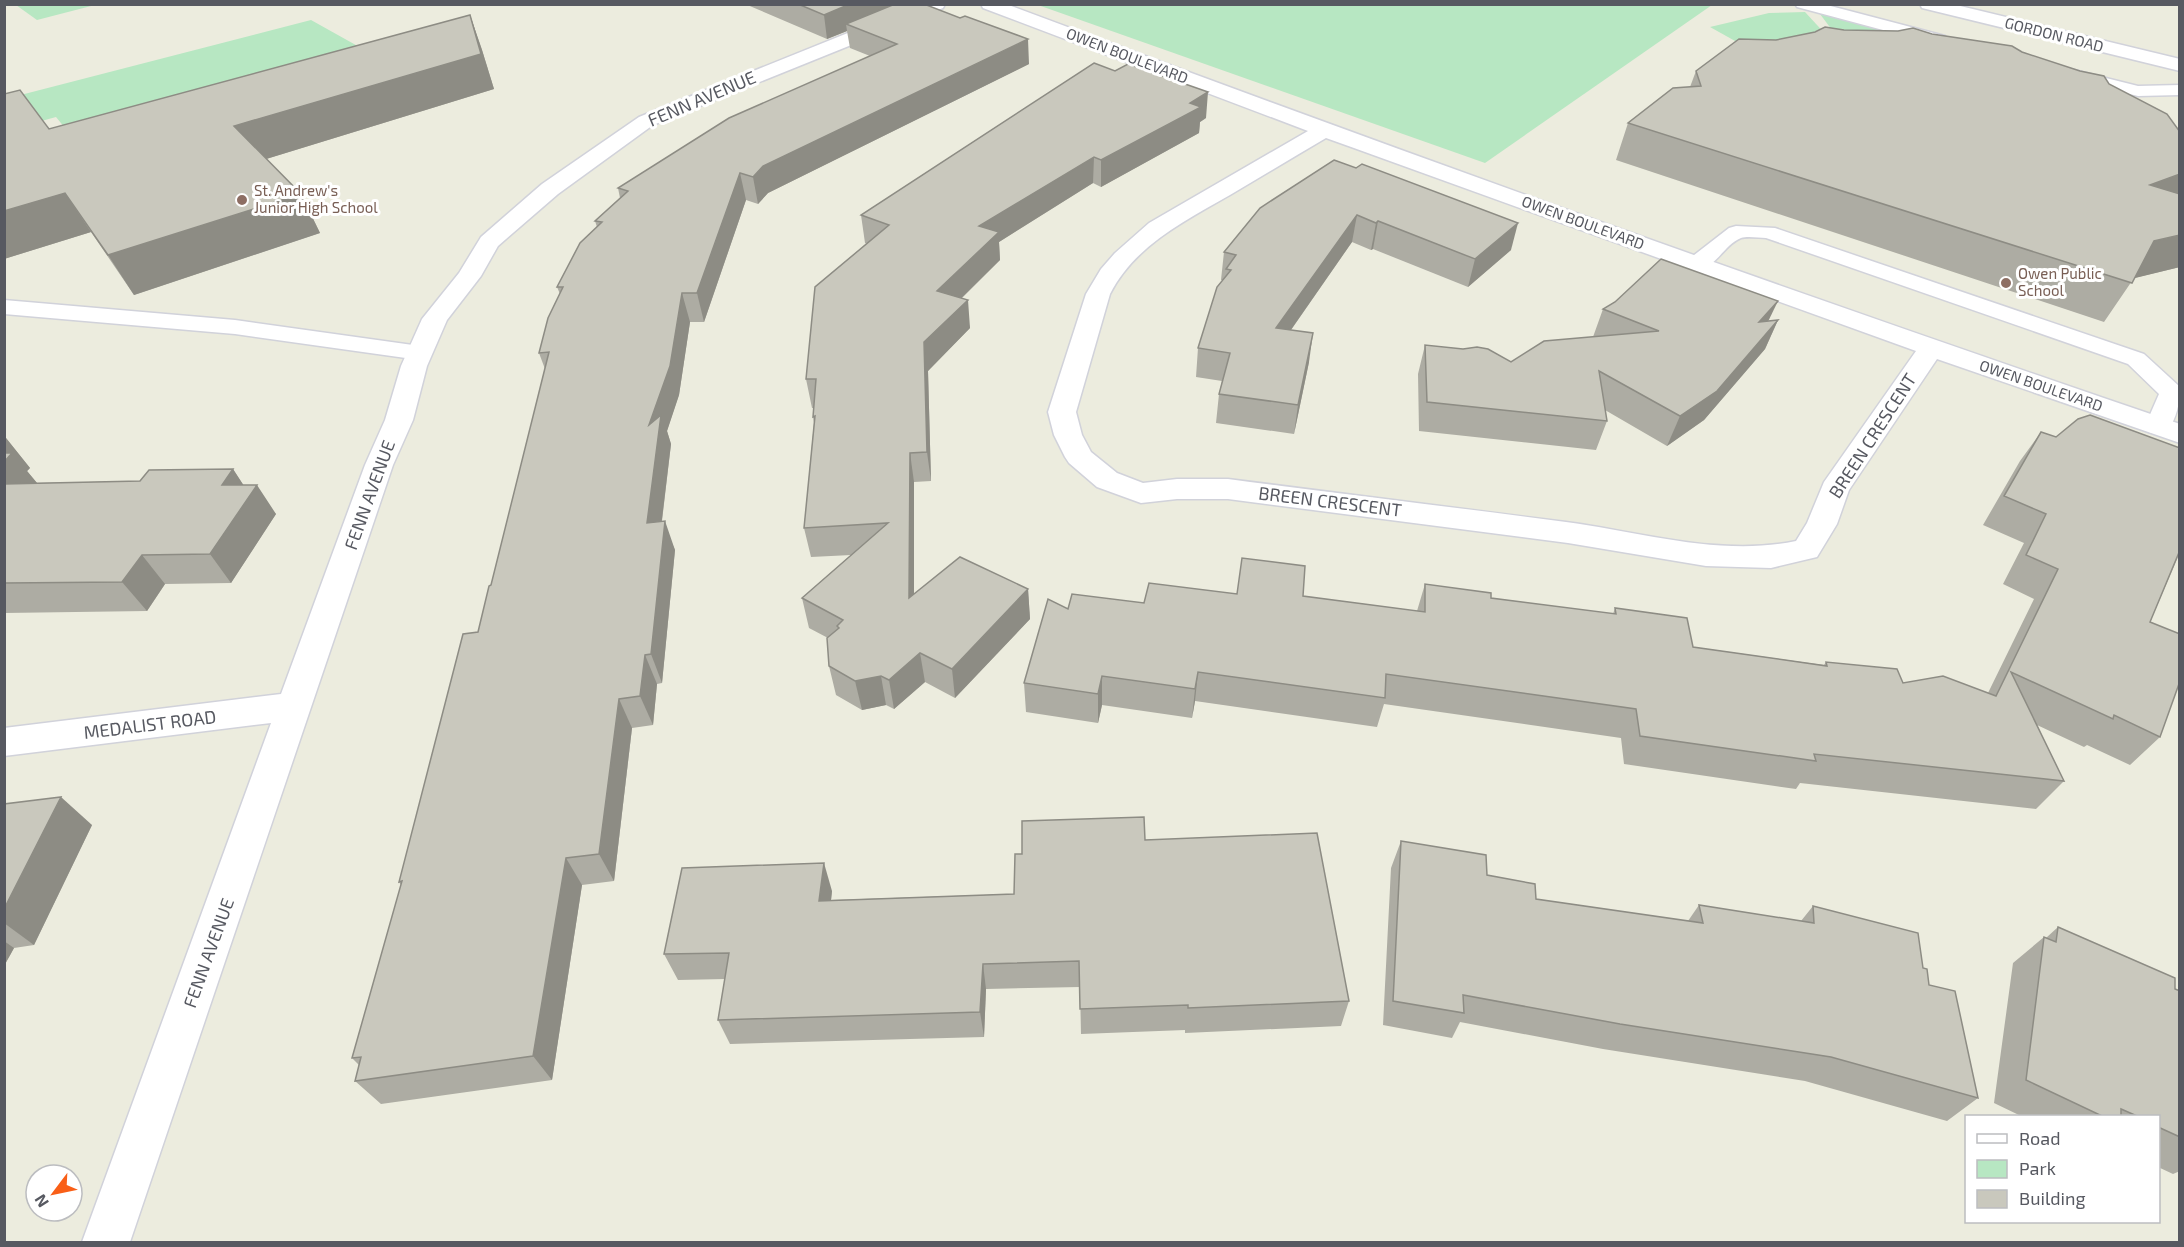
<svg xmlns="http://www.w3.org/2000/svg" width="2184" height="1247" font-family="'Exo 2',sans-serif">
<rect width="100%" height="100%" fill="#ececde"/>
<g fill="#b7e7c2">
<path d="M 16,5 L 95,5 L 37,20 Z"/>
<path d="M 1038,5 L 1712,5 L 1485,163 Z"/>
<path d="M 1805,12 L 1841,51 L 1762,56 L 1710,27 L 1769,13 Z"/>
<path d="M 1820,14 L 1928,42 L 1847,50 Z"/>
<path d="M 311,20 L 397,68 L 88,156 L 56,117 L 5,131 L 5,99 Z"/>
</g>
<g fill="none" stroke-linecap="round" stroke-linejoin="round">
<defs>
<g id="lane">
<path d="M 1795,4 L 1823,4 L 1945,36 L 1947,40 L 1939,45 L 1797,7 Z"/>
<path d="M 2070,69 L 2138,86 L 2180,85 L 2180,95 L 2138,96 L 2064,78 L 2061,74 L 2064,70 Z"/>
<path d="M 1736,226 L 1775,228 L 2144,354 L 2180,387 C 2180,403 2177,417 2167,432 L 2158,434 L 2149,432 L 2145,426 L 2159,394 L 2128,364 L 1766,238 C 1759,238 1748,236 1741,238 C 1722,245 1714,275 1689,269 L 1686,264 L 1689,259 L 1729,228 Z"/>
<path d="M 4,300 L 235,320 L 420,346 L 428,348 L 432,353 L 428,358 L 420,360 L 235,334 L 4,314 Z"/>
</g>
<g id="street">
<path d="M 920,4 L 945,4 L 943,8 L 653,125 L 558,194 L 498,246 L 481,276 L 447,320 L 427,366 L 413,420 L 393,465 L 130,1242 L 82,1242 L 271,723 L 4,756 L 4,728 L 281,694 L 365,465 L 385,420 L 401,366 L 422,319 L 459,273 L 481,237 L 542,184 L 639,117 Z"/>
<path d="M 981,4 L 1006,4 C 1396,150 1786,290 2180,424 L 2180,443 L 1937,359 L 1849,490 L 1837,524 L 1817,557 L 1771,568 L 1706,566 L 1568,543 L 1228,499 L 1177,499 L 1141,503 L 1097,487 L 1069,463 L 1065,457 L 1054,435 L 1048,412 L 1086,294 L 1101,269 L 1115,253 L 1149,223 L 1308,131 L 983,8 ZM 1326,138 L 1354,148 L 1916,351 L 1824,482 L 1807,523 L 1796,541 C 1721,557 1641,532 1566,522 C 1454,507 1341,494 1228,479 L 1177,479 L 1143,483 L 1117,473 L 1091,452 L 1082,435 L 1076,412 L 1110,294 C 1135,245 1185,221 1230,195 C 1262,176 1294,157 1326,138 Z"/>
<path d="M 1920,4 L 1952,4 L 2180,59 L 2180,71 L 1922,8 Z"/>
</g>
</defs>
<use href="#lane" stroke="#d1d2da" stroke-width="3"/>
<use href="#street" stroke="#d1d2da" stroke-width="3"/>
<use href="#lane" fill="#fff" fill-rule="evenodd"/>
<use href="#street" fill="#fff" fill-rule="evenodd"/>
</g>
<g fill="#adaca3">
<path d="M 745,4 L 889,4 L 889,7 L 1029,64 L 768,193 L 758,204 L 746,200 L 704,322 L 690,322 L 679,395 L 667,431 L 671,444 L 662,521 L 675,550 L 662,683 L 657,684 L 653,725 L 632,728 L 614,881 L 582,885 L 552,1080 L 381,1104 L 355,1081 L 359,1065 L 352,1058 L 401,885 L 399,882 L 478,632 L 491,585 L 545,369 L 539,353 L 560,294 L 557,287 L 597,227 L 595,221 L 620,198 L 618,188 L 870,56 L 850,48 L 847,31 L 827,39 Z"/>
<path d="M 470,15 L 482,50 L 494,89 L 266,159 L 301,194 L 320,233 L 134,295 L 91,232 L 4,259 L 49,129 Z"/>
<path d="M 1696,71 L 2180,267 L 2134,278 L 2104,322 L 1616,160 L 1628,123 L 1690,87 Z"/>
<path d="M 1206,118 L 1200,122 L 1199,133 L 1101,187 L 1093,183 L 999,242 L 1000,260 L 962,298 L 970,328 L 928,371 L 931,481 L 914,482 L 914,595 L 1028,589 L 1030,619 L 955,698 L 925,682 L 894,709 L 886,705 L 862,710 L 836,695 L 829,666 L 828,638 L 809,628 L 802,598 L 851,555 L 811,557 L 804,528 L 814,423 L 813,417 L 813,408 L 812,408 L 806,379 L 867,244 L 865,243 L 861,215 Z"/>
<path d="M 1334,160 L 1511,250 L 1468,287 L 1373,249 L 1371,250 L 1352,242 L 1291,330 L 1309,362 L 1294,434 L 1216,423 L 1219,394 L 1222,381 L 1196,377 L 1198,348 L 1223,280 L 1221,280 L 1224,252 Z"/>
<path d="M 1603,309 L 1768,321 L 1778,320 L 1765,349 L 1704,420 L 1667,446 L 1605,410 L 1607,421 L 1596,450 L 1419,431 L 1418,374 L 1425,345 L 1511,362 L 1593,337 Z"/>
<path d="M 2041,432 L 2056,437 L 2180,448 L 2180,552 L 2150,622 L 2160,737 L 2130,765 L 2087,745 L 2084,747 L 2037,725 L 2064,781 L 2036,809 L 1800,783 L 1796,789 L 1624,764 L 1621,738 L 1384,704 L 1377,727 L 1195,701 L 1192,718 L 1102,705 L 1098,723 L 1026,712 L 1024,683 L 1068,609 L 1144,603 L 1237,594 L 1303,596 L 1417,611 L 1425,584 L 1491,598 L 1613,614 L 1615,608 L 1693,647 L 1824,665 L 1826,662 L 1903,683 L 1988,693 L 2034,599 L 2003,584 L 2024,543 L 1983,525 L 2020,461 Z"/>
<path d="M 4,438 L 6,438 L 30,468 L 27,471 L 37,483 L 36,483 L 140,481 L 233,469 L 243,485 L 276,514 L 231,583 L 165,584 L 147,611 L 4,613 Z"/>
<path d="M 4,804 L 92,825 L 34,945 L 14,948 L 4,966 Z"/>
<path d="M 1145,840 L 1349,1001 L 1341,1026 L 1185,1033 L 1185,1030 L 1081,1034 L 1080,987 L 986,989 L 984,1037 L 730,1044 L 718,1020 L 725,979 L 678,980 L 664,954 L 832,891 L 831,900 L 1014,894 L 1022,854 Z"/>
<path d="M 1401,841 L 1487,875 L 1536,899 L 1688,921 L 1699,905 L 1801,921 L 1813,906 L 1923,968 L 1929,985 L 1978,1098 L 1947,1121 L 1805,1081 L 1603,1049 L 1460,1022 L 1452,1038 L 1383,1025 L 1391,868 Z"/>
<path d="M 2058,927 L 2180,991 L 2180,1171 L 2173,1174 L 2158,1167 L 2158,1116 L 2021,1116 L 1994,1103 L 2013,963 L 2044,937 L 2046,938 Z"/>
</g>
<g fill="#8d8c84">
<path d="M 850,4 L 889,4 L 890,14 L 846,24 L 847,31 L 827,39 L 824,15 Z"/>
<path d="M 470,15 L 482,50 L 494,89 L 253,163 L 234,126 Z"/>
<path d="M 1028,39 L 1029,64 L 768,193 L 758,204 L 753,177 L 763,166 Z"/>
<path d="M 1208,92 L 1206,118 L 1200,122 L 1199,133 L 1101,187 L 1101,160 L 1190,103 Z"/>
<path d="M 1094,157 L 1093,183 L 999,242 L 1000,260 L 940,319 L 937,291 L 979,226 Z"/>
<path d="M 740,173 L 746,200 L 704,322 L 697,293 Z"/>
<path d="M 2180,174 L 2180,196 L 2150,185 Z"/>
<path d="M 65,193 L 91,232 L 4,259 L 4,211 Z"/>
<path d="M 301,194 L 320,233 L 134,295 L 108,255 Z"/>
<path d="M 1357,215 L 1352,242 L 1272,357 L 1276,328 Z"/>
<path d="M 1378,221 L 1373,249 L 1371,250 L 1376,223 Z"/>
<path d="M 1518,223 L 1511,250 L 1468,287 L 1475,259 Z"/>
<path d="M 2180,235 L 2180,267 L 2127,280 L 2154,241 Z"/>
<path d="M 682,293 L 690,322 L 679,395 L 667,431 L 671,444 L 658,552 L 647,523 L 649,425 Z"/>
<path d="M 968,300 L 970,328 L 928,371 L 931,481 L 927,452 L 924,342 Z"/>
<path d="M 1778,301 L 1764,330 L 1759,322 Z"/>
<path d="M 1778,320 L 1765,349 L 1704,420 L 1667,446 L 1680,416 Z"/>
<path d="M 1313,333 L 1309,362 L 1294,434 L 1298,405 Z"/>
<path d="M 6,438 L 30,468 L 27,471 L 37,483 L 4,520 L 4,440 Z"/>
<path d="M 910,453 L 914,482 L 914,628 L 909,598 Z"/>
<path d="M 233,469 L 250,495 L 257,485 L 276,514 L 231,583 L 210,554 L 222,485 Z"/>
<path d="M 665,521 L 675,550 L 662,683 L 651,654 Z"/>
<path d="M 142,555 L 165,584 L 147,611 L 122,582 Z"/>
<path d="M 1028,589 L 1030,619 L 955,698 L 952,669 Z"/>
<path d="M 920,653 L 925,682 L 894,709 L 889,680 Z"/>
<path d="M 645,655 L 657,684 L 653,725 L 640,696 Z"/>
<path d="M 1198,672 L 1195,701 L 1192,718 L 1195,689 Z"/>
<path d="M 881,676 L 886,705 L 862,710 L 855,681 Z"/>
<path d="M 1102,676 L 1102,705 L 1098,723 L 1098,694 Z"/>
<path d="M 619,699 L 632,728 L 614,881 L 599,854 Z"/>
<path d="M 61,797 L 92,825 L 34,945 L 4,923 L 4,909 Z"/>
<path d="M 566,858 L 582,885 L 552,1080 L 533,1056 Z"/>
<path d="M 824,863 L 832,891 L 828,927 L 819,901 Z"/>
<path d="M 4,941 L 14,948 L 4,966 Z"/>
<path d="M 983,964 L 986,989 L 984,1037 L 980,1012 Z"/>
</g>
<g fill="#c9c8bd" stroke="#8d8c84" stroke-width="1.5">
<path d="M 798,4 L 850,4 L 824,15 Z"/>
<path d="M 895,4 L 924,4 L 960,18 L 965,16 L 1028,39 L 763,166 L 753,177 L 740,173 L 697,293 L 682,293 L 670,366 L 649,425 L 661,415 L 647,523 L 665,521 L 651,654 L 645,655 L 640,696 L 619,699 L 599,854 L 566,858 L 533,1056 L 355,1081 L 361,1057 L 352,1058 L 402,881 L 399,882 L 463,634 L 478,632 L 489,586 L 491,585 L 549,352 L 539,353 L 548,318 L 563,287 L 557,287 L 580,243 L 602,222 L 595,221 L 628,191 L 618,188 L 729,118 L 897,44 L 846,24 Z"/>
<path d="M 470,15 L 481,54 L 234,126 L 301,194 L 108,255 L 65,193 L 4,211 L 4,94 L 20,90 L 49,129 Z"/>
<path d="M 1825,27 L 1844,30 L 1898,31 L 1913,28 L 1932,34 L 2012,46 L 2022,52 L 2080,71 L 2104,76 L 2109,84 L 2167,114 L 2180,132 L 2180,174 L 2150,185 L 2180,194 L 2180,235 L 2154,241 L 2132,283 L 1628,123 L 1673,88 L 1701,86 L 1696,71 L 1739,39 L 1776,40 L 1815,32 Z"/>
<path d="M 1094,63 L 1115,71 L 1128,64 L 1208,92 L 1190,103 L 1201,107 L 1101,160 L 1094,157 L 979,226 L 999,232 L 937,291 L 968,300 L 924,342 L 927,452 L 910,453 L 909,598 L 960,557 L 1028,589 L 952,669 L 920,653 L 889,680 L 881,676 L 855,681 L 829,666 L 827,638 L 839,628 L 837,626 L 843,620 L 802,598 L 888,523 L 804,528 L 815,416 L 813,417 L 816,379 L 806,379 L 815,287 L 889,225 L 861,215 Z"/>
<path d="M 1334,160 L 1356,168 L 1362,164 L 1518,223 L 1475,259 L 1378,221 L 1376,223 L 1357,215 L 1276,328 L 1313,333 L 1298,405 L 1219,394 L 1230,353 L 1198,348 L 1217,287 L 1231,270 L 1226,269 L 1236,255 L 1224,252 L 1260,208 Z"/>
<path d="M 1661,259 L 1778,301 L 1759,322 L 1778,320 L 1717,391 L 1680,416 L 1599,371 L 1607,421 L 1427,402 L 1425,345 L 1463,349 L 1477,347 L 1488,349 L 1511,362 L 1544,341 L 1659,331 L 1603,309 L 1615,302 Z"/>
<path d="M 2090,415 L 2180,448 L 2180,550 L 2150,622 L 2180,634 L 2180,681 L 2160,737 L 2114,715 L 2113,719 L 2011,672 L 2064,781 L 1814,754 L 1816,761 L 1640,736 L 1636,709 L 1386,674 L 1385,698 L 1198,672 L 1195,689 L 1102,676 L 1098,694 L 1024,683 L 1048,599 L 1068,609 L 1072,594 L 1144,603 L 1149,583 L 1237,594 L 1242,558 L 1305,566 L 1303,596 L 1425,612 L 1425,584 L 1491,593 L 1491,598 L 1616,614 L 1615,608 L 1687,618 L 1693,647 L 1827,666 L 1826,662 L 1897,669 L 1903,683 L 1943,676 L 1996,696 L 2058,569 L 2026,555 L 2046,514 L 2004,496 L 2041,432 L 2056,437 L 2078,419 Z"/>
<path d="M 4,453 L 12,453 L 4,462 Z"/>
<path d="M 233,469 L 222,485 L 257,485 L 210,554 L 142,555 L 122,582 L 4,583 L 4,484 L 140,481 L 149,470 Z"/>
<path d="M 61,797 L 4,909 L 4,804 Z"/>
<path d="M 1144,817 L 1145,840 L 1317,833 L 1349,1001 L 1188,1008 L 1188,1005 L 1080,1009 L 1079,961 L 983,964 L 980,1012 L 718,1020 L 729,953 L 664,954 L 682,868 L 824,863 L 819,901 L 1014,894 L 1015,854 L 1022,854 L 1022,821 Z"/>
<path d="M 1401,841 L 1486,855 L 1487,875 L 1535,884 L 1536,899 L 1703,923 L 1699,905 L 1814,923 L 1813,906 L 1918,933 L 1923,968 L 1927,969 L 1929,985 L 1955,991 L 1978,1098 L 1831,1057 L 1620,1024 L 1463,995 L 1464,1013 L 1393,1001 Z"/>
<path d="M 2058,927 L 2175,978 L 2175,989 L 2180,991 L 2180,1137 L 2158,1127 L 2158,1116 L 2137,1116 L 2121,1109 L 2121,1116 L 2102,1116 L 2026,1080 L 2044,937 L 2056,942 Z"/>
</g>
<g fill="#8d6e63" stroke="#fff" stroke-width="2">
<circle cx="242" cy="200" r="6"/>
<circle cx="2006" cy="283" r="6"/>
</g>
<g text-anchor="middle" stroke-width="6" stroke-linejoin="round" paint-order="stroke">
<g font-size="15" fill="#575961" stroke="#fff">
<text transform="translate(2054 35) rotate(14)" y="5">GORDON ROAD</text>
<text transform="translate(1127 56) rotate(21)" y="5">OWEN BOULEVARD</text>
<text transform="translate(1583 223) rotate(20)" y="5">OWEN BOULEVARD</text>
<text transform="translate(2041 386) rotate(19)" y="5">OWEN BOULEVARD</text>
</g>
<g font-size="15" fill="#785e54" stroke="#fff" text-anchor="start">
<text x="254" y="196">St. Andrew's<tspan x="254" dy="17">Junior High School</tspan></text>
<text x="2018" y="279">Owen Public<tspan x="2018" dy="17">School</tspan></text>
</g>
<g font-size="18" fill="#575961" stroke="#fff">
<text transform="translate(702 99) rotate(-23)" y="6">FENN AVENUE</text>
<text transform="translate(1873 436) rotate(-57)" y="6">BREEN CRESCENT</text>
<text transform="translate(370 495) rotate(-70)" y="6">FENN AVENUE</text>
<text transform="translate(1330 502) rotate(7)" y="6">BREEN CRESCENT</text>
<text transform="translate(150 725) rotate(-7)" y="6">MEDALIST ROAD</text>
<text transform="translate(209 953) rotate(-70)" y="6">FENN AVENUE</text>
</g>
</g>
<rect width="2184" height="1247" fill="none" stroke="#575961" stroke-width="12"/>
<rect x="1965" y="1115" width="195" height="108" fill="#ffffff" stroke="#bcbdc0" stroke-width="1.5"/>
<rect x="1977" y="1134" width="30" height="9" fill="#ffffff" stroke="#bcbdc0" stroke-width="1.5"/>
<text x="2019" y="1145" font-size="18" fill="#575961">Road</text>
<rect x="1977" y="1160" width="30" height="18" fill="#b7e7c2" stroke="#bcbdc0" stroke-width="1.5"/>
<text x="2019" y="1175" font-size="18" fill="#575961">Park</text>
<rect x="1977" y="1190" width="30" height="18" fill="#c9c8bd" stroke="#bcbdc0" stroke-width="1.5"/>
<text x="2019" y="1205" font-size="18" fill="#575961">Building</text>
<g transform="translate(54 1193) rotate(238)"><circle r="28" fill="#ffffff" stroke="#bcbdc0" stroke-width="1.5"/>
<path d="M0-4.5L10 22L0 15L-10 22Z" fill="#f95f17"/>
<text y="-9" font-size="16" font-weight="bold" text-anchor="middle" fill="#575961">N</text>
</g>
</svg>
